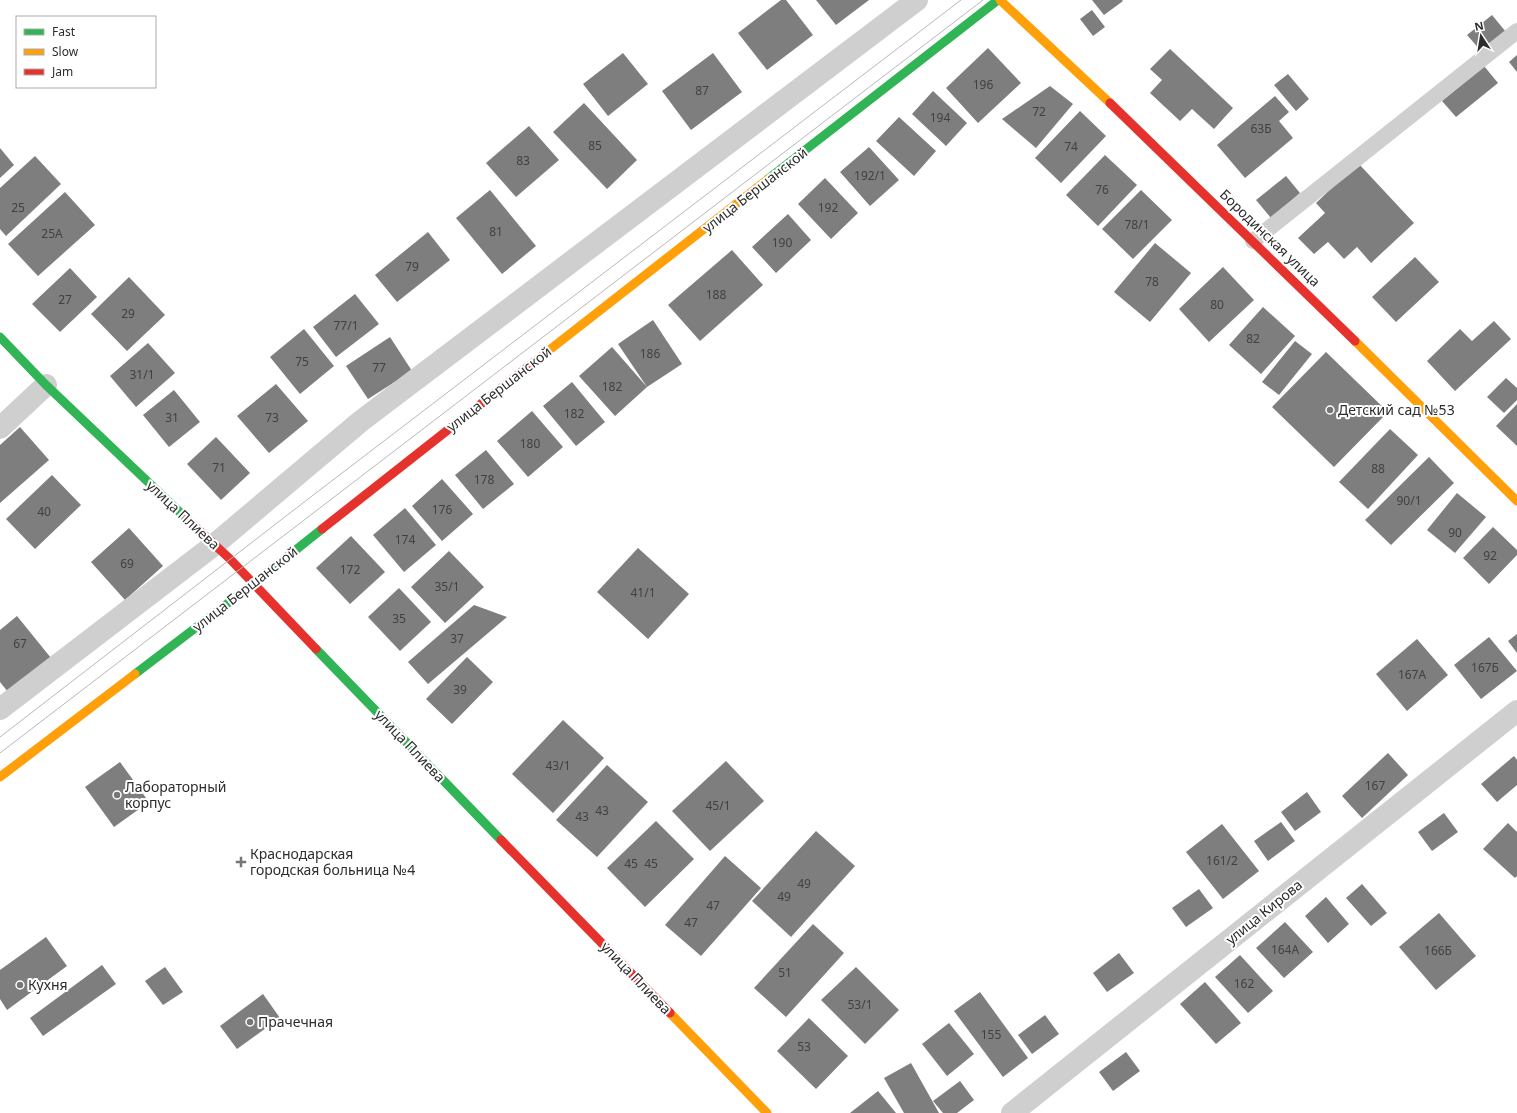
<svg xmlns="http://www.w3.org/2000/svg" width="1517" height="1113" font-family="'Noto Sans',sans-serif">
<rect width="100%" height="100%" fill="#fff"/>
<g fill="#7e7e7e">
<path d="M 781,0 L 786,0 L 813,35 L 767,70 L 738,33 Z"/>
<path d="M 816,0 L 869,0 L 836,25 Z"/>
<path d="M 1092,0 L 1122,0 L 1123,1 L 1104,15 Z"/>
<path d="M 1092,10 L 1105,27 L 1093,36 L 1080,19 Z"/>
<path d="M 1492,15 L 1506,32 L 1482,52 L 1467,35 Z"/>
<path d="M 988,48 L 1021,83 L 978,123 L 946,88 Z"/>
<path d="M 1170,49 L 1233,108 L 1214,129 L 1192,109 L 1180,121 L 1150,93 L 1162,80 L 1150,69 Z"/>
<path d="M 623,53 L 648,84 L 608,116 L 583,84 Z"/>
<path d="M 713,53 L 742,92 L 691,130 L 662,91 Z"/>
<path d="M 1517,55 L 1517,72 L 1509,62 Z"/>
<path d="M 1484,66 L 1498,83 L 1456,117 L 1442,101 Z"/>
<path d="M 1288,74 L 1309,99 L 1296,111 L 1274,85 Z"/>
<path d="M 1050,86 L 1073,104 L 1036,148 L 1002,119 Z"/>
<path d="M 933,91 L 967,123 L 946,146 L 912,114 Z"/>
<path d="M 1275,96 L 1289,112 L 1279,121 L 1293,138 L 1245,178 L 1217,145 Z"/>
<path d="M 584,103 L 637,160 L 607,189 L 553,132 Z"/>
<path d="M 1080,111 L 1106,136 L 1061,183 L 1035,158 Z"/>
<path d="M 899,117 L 936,151 L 914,176 L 876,141 Z"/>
<path d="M 529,126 L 559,160 L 516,197 L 486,163 Z"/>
<path d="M 869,147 L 899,180 L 870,206 L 840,172 Z"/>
<path d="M 0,148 L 14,165 L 0,178 Z"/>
<path d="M 1105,155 L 1137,185 L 1098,226 L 1066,195 Z"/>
<path d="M 35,156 L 61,184 L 6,236 L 0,229 L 0,188 Z"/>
<path d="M 1358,163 L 1414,223 L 1371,263 L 1357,247 L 1344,259 L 1328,242 L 1314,254 L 1298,238 L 1325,213 L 1316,203 Z"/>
<path d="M 1286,176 L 1300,193 L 1271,218 L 1256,200 Z"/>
<path d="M 825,178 L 858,213 L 831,239 L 798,204 Z"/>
<path d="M 490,190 L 536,246 L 502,274 L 456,218 Z"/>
<path d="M 1141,190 L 1172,220 L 1133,259 L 1102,229 Z"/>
<path d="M 65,192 L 95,225 L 38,276 L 8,244 Z"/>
<path d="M 788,214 L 811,240 L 776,273 L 752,247 Z"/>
<path d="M 428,232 L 450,260 L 397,302 L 375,275 Z"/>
<path d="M 1155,243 L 1191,273 L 1150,322 L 1114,292 Z"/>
<path d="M 732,250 L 763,285 L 700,341 L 668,305 Z"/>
<path d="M 1415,257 L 1439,282 L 1396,322 L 1372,297 Z"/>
<path d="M 1223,267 L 1254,300 L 1209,342 L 1179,309 Z"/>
<path d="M 70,268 L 97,297 L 60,332 L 32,304 Z"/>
<path d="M 129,277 L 165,315 L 127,351 L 91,314 Z"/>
<path d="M 355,294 L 379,324 L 336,357 L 313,327 Z"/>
<path d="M 1263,307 L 1295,336 L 1261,374 L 1229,345 Z"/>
<path d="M 653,320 L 682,364 L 647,387 L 615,416 L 579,376 L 612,347 L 647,387 L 618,344 Z"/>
<path d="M 1494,321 L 1511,339 L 1455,391 L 1427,361 L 1460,329 L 1472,341 Z"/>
<path d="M 304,329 L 334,366 L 300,394 L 270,357 Z"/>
<path d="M 390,337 L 412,371 L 368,399 L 346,366 Z"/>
<path d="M 1295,341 L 1312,354 L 1279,395 L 1262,382 Z"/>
<path d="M 148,343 L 175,373 L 136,407 L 110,376 Z"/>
<path d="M 1326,352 L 1388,412 L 1334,467 L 1272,407 Z"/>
<path d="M 1506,378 L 1517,388 L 1517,400 L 1504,413 L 1487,397 Z"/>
<path d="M 572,382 L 605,422 L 576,446 L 543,406 Z"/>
<path d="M 276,384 L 308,421 L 269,453 L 237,416 Z"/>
<path d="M 174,390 L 200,422 L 169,447 L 143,415 Z"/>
<path d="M 1517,404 L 1517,446 L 1496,426 Z"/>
<path d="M 532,411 L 563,447 L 528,477 L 497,441 Z"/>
<path d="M 20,427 L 49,460 L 0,503 L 0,445 Z"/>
<path d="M 1390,429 L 1418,455 L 1368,509 L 1339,482 Z"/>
<path d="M 216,437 L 250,473 L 221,500 L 187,464 Z"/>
<path d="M 486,450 L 514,484 L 483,509 L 455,475 Z"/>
<path d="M 1429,457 L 1454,483 L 1391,545 L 1365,520 Z"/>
<path d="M 52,475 L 81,505 L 35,549 L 6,519 Z"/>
<path d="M 442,479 L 473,514 L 442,541 L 412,506 Z"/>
<path d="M 1457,493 L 1486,517 L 1455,553 L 1427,530 Z"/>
<path d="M 405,508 L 436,545 L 404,572 L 373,535 Z"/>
<path d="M 1493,527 L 1517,550 L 1517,555 L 1489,584 L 1463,558 Z"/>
<path d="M 129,528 L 163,566 L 125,600 L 91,562 Z"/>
<path d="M 351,536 L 385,572 L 350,604 L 316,568 Z"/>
<path d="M 638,548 L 689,594 L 648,639 L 597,592 Z"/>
<path d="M 449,551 L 484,587 L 445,623 L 411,587 Z"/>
<path d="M 399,588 L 431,622 L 400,651 L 368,617 Z"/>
<path d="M 474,605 L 507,617 L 428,684 L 408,662 Z"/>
<path d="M 17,616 L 51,658 L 8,692 L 0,682 L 0,630 Z"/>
<path d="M 1517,634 L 1517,653 L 1508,641 Z"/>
<path d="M 1489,637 L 1517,671 L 1481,699 L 1454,665 Z"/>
<path d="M 1417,639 L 1448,675 L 1407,711 L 1376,674 Z"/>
<path d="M 467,657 L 493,682 L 452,724 L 426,699 Z"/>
<path d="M 563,720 L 604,758 L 553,813 L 512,774 Z"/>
<path d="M 1388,753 L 1408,775 L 1362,818 L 1342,796 Z"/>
<path d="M 1514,756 L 1517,760 L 1517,785 L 1497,802 L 1481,784 Z"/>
<path d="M 726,761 L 764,801 L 710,851 L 672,811 Z"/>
<path d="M 120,762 L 149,802 L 114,827 L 85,787 Z"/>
<path d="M 607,765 L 648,802 L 597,857 L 556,820 Z"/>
<path d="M 1307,792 L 1321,812 L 1295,831 L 1281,812 Z"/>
<path d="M 1444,813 L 1458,832 L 1432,851 L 1418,832 Z"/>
<path d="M 656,821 L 694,859 L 645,907 L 607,868 Z"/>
<path d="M 1281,822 L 1295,841 L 1268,861 L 1254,841 Z"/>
<path d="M 1508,823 L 1517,832 L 1517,876 L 1515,878 L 1483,849 Z"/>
<path d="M 1222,824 L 1259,871 L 1223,899 L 1186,852 Z"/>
<path d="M 816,831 L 855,866 L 791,937 L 752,901 Z"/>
<path d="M 725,856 L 761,888 L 701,956 L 665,925 Z"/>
<path d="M 1362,884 L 1387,913 L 1371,926 L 1346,898 Z"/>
<path d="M 1199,889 L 1213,908 L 1186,927 L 1172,908 Z"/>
<path d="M 1326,897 L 1349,924 L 1328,943 L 1305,916 Z"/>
<path d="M 1439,913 L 1476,956 L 1436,990 L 1399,947 Z"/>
<path d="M 1285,922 L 1313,952 L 1284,978 L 1256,948 Z"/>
<path d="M 813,924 L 844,953 L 786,1017 L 754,988 Z"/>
<path d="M 46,937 L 67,966 L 7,1010 L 0,999 L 0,970 Z"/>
<path d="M 1119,953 L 1134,973 L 1107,992 L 1093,973 Z"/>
<path d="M 1240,955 L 1273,991 L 1248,1013 L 1215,977 Z"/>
<path d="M 102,965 L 116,984 L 43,1036 L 30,1018 Z"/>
<path d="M 165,967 L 183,992 L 163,1005 L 145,981 Z"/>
<path d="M 856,967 L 899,1010 L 865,1044 L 821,1000 Z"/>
<path d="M 1205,982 L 1241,1023 L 1216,1044 L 1180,1004 Z"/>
<path d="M 980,992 L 1028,1058 L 1003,1077 L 954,1011 Z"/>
<path d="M 263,994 L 280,1018 L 237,1049 L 220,1026 Z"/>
<path d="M 1045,1015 L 1059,1034 L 1032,1054 L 1018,1035 Z"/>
<path d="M 809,1018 L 848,1056 L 816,1089 L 777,1051 Z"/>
<path d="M 949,1023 L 974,1054 L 947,1076 L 922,1044 Z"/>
<path d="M 1126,1052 L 1140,1071 L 1113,1091 L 1099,1072 Z"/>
<path d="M 911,1063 L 939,1113 L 904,1113 L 884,1078 Z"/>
<path d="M 960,1081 L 974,1100 L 957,1113 L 943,1113 L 933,1101 Z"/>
<path d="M 878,1091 L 896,1113 L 850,1113 Z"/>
</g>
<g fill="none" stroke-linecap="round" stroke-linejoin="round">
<path stroke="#cfcfcf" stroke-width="16" d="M 1253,241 L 1517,31"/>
<g stroke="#cfcfcf" stroke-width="22">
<path d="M 0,428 L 46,385"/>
<path d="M 0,709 L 214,545 L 361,421 L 917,0"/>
<path d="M 1012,1113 L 1517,711"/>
</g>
<g stroke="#30b455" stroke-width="9">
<path d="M 768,179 L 998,0"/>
<path d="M 0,337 L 46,385 L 187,519"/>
<path d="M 316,649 L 501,840"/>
<path d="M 135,674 L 253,584 L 322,529"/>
</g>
<g stroke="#ff9f0a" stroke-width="9">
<path d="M 1000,0 L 1110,103"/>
<path d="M 1355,341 L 1517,501"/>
<path d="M 534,362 L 768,179"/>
<path d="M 0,777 L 135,674"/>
<path d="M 670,1013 L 767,1113"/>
</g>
<g stroke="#e5322d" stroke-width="9">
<path d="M 1110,103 L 1355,341"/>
<path d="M 187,519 L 230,559 L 316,649"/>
<path d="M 322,529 L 534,362"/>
<path d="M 501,840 L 670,1013"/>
</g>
<g stroke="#b8b8b8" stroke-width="1">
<path d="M 0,737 L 312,496 L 961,0"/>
<path d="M 0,753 L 983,0"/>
</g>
</g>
<g fill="#767676" stroke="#fff" stroke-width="1.5">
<circle cx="1330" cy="410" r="4"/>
<circle cx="117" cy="795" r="4"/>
<path d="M239 856h4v4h4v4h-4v4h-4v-4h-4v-4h4z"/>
<circle cx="20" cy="985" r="4"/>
<circle cx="250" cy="1022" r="4"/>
</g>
<g text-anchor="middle" stroke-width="4" stroke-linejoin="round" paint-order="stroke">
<g font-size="12" fill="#414141">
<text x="983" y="89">196</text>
<text x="702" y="95">87</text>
<text x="1039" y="116">72</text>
<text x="940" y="122">194</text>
<text x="1261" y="133">63Б</text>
<text x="595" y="150">85</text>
<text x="1071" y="151">74</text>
<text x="523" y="165">83</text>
<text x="870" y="180">192/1</text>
<text x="1102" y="194">76</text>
<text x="18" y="212">25</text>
<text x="828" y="212">192</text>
<text x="1137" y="229">78/1</text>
<text x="496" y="236">81</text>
<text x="52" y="238">25А</text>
<text x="782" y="247">190</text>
<text x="412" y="271">79</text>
<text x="1152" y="286">78</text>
<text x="716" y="299">188</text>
<text x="65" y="304">27</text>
<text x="1217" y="309">80</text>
<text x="128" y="318">29</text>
<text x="346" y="330">77/1</text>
<text x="1253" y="343">82</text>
<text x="650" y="358">186</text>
<text x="302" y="366">75</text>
<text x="379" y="372">77</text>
<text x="142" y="379">31/1</text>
<text x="612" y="391">182</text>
<text x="574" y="418">182</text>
<text x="172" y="422">31</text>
<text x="272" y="422">73</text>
<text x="530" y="448">180</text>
<text x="219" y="472">71</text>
<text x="1378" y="473">88</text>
<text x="484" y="484">178</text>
<text x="1409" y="505">90/1</text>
<text x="442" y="514">176</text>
<text x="44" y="516">40</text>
<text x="1455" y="537">90</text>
<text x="405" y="544">174</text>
<text x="1490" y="560">92</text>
<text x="127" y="568">69</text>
<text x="350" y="574">172</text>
<text x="447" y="591">35/1</text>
<text x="643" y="597">41/1</text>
<text x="399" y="623">35</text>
<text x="457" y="643">37</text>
<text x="20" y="648">67</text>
<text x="1485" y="672">167Б</text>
<text x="1412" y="679">167А</text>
<text x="460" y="694">39</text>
<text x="558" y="770">43/1</text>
<text x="1375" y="790">167</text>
<text x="718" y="810">45/1</text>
<text x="602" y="815">43</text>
<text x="582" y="821">43</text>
<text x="1222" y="865">161/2</text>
<text x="631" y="868">45</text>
<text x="651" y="868">45</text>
<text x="804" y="888">49</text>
<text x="784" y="901">49</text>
<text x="713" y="910">47</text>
<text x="691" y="927">47</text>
<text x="1285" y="954">164А</text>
<text x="1438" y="955">166Б</text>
<text x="785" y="977">51</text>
<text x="1244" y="988">162</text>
<text x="860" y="1009">53/1</text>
<text x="991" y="1039">155</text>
<text x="804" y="1051">53</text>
</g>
<g font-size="14" fill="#2d2d2d" stroke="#fff">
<text transform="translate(755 190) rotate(-38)" y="5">улица Бершанской</text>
<text transform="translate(1270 238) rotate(44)" y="5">Бородинская улица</text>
<text transform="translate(499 389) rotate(-38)" y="5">улица Бершанской</text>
<text transform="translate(183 515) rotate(43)" y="5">улица Плиева</text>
<text transform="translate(245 589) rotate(-38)" y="5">улица Бершанской</text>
<text transform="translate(410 746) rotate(46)" y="5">улица Плиева</text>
<text transform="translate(1264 912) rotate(-39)" y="5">улица Кирова</text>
<text transform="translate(636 978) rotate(46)" y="5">улица Плиева</text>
</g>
<g font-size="14" fill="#2d2d2d" stroke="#fff" text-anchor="start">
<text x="1338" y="415">Детский сад №53</text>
<text x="125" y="792">Лабораторный<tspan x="125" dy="16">корпус</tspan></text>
<text x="250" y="859">Краснодарская<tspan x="250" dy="16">городская больница №4</tspan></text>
<text x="28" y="990">Кухня</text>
<text x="258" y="1027">Прачечная</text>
</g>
</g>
<rect x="16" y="16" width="140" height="72" fill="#ffffff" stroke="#ababab"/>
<rect x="24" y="29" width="20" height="6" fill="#30b455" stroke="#ababab"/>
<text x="52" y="36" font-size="12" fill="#2d2d2d">Fast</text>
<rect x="24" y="49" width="20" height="6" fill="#ff9f0a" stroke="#ababab"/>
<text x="52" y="56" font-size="12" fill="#2d2d2d">Slow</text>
<rect x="24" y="69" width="20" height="6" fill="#e5322d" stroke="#ababab"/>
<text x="52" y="76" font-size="12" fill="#2d2d2d">Jam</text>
<g transform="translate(1481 36) rotate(348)" stroke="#ffffff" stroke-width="3" paint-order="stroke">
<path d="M0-3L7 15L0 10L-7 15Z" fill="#2d2d2d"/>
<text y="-6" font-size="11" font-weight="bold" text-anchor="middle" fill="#2d2d2d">N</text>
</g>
</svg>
